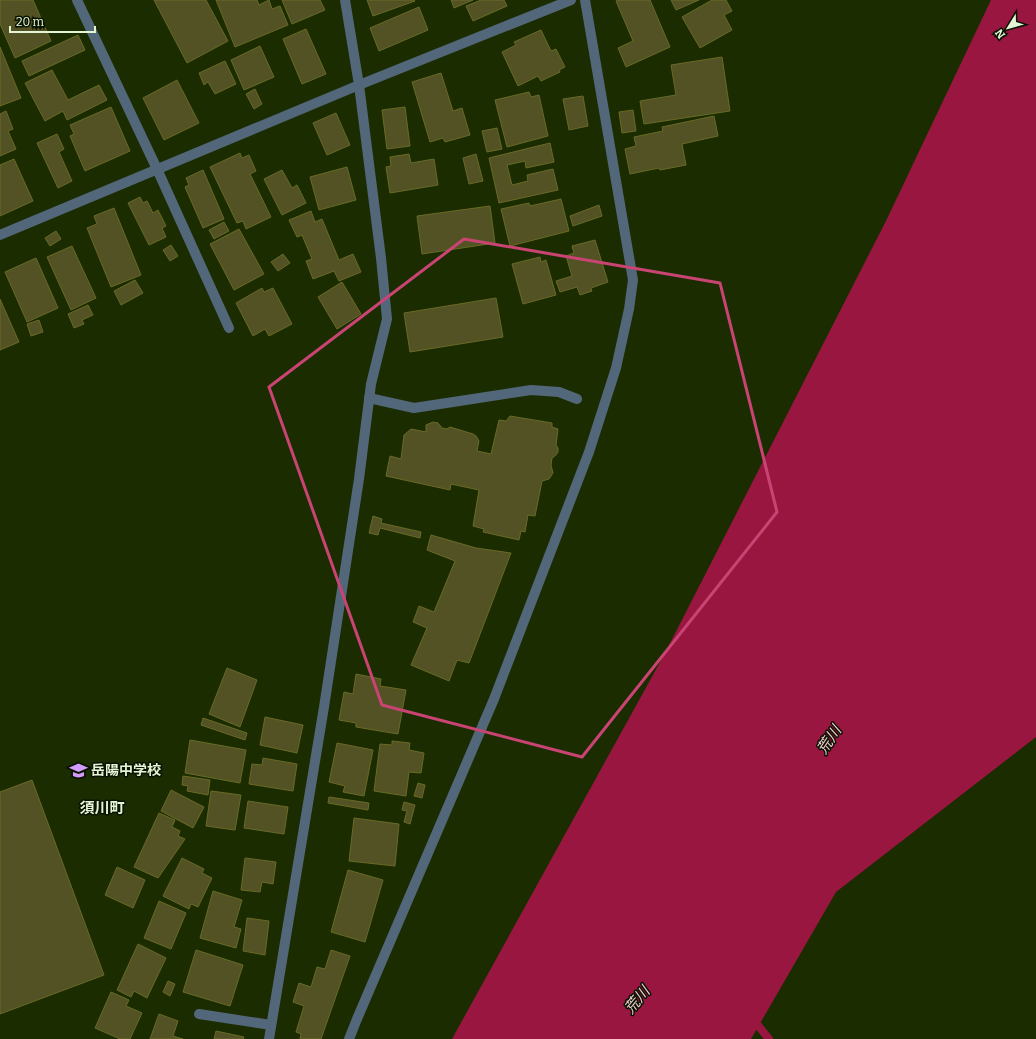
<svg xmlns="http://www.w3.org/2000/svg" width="1036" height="1039" font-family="Bitter,'Noto Sans JP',serif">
<rect width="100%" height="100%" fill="#1b2d00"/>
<path fill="#991641" d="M 991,0 L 1036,0 L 1036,737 L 836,892 L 751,1039 L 452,1039 L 664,655 L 886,221 Z"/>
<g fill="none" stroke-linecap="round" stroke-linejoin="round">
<path stroke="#991641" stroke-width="8" d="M 752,1018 L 769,1039"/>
</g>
<g fill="#525224" stroke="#6a6a26">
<path d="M 0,0 L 33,0 L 51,41 L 15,58 L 0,24 Z"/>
<path d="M 154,0 L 206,0 L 228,41 L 187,63 Z"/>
<path d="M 216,0 L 257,0 L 259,5 L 269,0 L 272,9 L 280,6 L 288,25 L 235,47 Z"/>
<path d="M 282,0 L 320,0 L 325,10 L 292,24 Z"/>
<path d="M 367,0 L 414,0 L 415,1 L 373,16 Z"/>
<path d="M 451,0 L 473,0 L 454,8 Z"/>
<path d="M 481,0 L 504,0 L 507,6 L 473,21 L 466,6 Z"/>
<path d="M 619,0 L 650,0 L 670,47 L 626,67 L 618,48 L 633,41 L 616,1 Z"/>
<path d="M 671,0 L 699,0 L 676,10 Z"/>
<path d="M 712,0 L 726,0 L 732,11 L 724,15 L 732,30 L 700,48 L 682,17 Z"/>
<path d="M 419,7 L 428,30 L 379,51 L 370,28 Z"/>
<path d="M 306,29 L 326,74 L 302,84 L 283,39 Z"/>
<path d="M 541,30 L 551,51 L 556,49 L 565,67 L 559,70 L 560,72 L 541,81 L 538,76 L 518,86 L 502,52 L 516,45 L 514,42 Z"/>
<path d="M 78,35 L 85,50 L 29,76 L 22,61 Z"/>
<path d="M 260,46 L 274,77 L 244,90 L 231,60 Z"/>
<path d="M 0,47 L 21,98 L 0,106 Z"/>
<path d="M 722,57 L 730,111 L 644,124 L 640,101 L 676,95 L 671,65 Z"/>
<path d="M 225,61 L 236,84 L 215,94 L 208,82 L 204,85 L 199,73 Z"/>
<path d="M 52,70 L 68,100 L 99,85 L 107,100 L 67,120 L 63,111 L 45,121 L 25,83 Z"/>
<path d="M 441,73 L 453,111 L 462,108 L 470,135 L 445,142 L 443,138 L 430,142 L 412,82 Z"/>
<path d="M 177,80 L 199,123 L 164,140 L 143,98 Z"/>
<path d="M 255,89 L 262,104 L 254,109 L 246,94 Z"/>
<path d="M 529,92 L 531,97 L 539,95 L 548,136 L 507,147 L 495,100 Z"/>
<path d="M 583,96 L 588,126 L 569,130 L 563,99 Z"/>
<path d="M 111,107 L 130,151 L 85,171 L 70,136 L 74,134 L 70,125 Z"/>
<path d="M 405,107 L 410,146 L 387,149 L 382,110 Z"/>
<path d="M 633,110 L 636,131 L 622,133 L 619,112 Z"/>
<path d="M 6,111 L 13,129 L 8,131 L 16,149 L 0,156 L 0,114 Z"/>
<path d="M 336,113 L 350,145 L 327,155 L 313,123 Z"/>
<path d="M 714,116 L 718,136 L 682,144 L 686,165 L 660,170 L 659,168 L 630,174 L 625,149 L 636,146 L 634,137 L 663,131 L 662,127 Z"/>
<path d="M 497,128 L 502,149 L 487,152 L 482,131 Z"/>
<path d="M 57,134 L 64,149 L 59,152 L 72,181 L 58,188 L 37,143 Z"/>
<path d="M 550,143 L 554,162 L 526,168 L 525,161 L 507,165 L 512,185 L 528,181 L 527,175 L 553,169 L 558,190 L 499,203 L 489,158 Z"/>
<path d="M 240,153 L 242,158 L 249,155 L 256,171 L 250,174 L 271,217 L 246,229 L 243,221 L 237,223 L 210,167 Z"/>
<path d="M 409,154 L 411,163 L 434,159 L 438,185 L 390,193 L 386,167 L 391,166 L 390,157 Z"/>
<path d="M 476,154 L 483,181 L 469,184 L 463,158 Z"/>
<path d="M 14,159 L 33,201 L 0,216 L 0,165 Z"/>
<path d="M 347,167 L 356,200 L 319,210 L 310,177 Z"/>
<path d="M 203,170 L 224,219 L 203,228 L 185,187 L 189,185 L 186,178 Z"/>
<path d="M 282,170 L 292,188 L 297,185 L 306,203 L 282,215 L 264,179 Z"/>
<path d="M 140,197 L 143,203 L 147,201 L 153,213 L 158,210 L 166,226 L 162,228 L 166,237 L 149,245 L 128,203 Z"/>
<path d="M 561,199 L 569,231 L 510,246 L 501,209 L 529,203 L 530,206 Z"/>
<path d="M 599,205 L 602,216 L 573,226 L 570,216 Z"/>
<path d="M 490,206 L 495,243 L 422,254 L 417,216 Z"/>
<path d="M 114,208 L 141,275 L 111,287 L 87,228 L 97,224 L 94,216 Z"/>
<path d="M 311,211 L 315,222 L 322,219 L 339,260 L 353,254 L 361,272 L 339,281 L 334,271 L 313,279 L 306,261 L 312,259 L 302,235 L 297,237 L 289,220 Z"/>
<path d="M 224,222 L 229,231 L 214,239 L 209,230 Z"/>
<path d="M 239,229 L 264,274 L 234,290 L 210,244 Z"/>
<path d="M 56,231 L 61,239 L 50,246 L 45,238 Z"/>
<path d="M 595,240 L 608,282 L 591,288 L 592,291 L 580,295 L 577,287 L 560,292 L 556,281 L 572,276 L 566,256 L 574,253 L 572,246 Z"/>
<path d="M 171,245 L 178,256 L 170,261 L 163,250 Z"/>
<path d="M 72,246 L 96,298 L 71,310 L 47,257 Z"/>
<path d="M 283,254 L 290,263 L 278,271 L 271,262 Z"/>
<path d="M 540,257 L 541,262 L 546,260 L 556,295 L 523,304 L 512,264 Z"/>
<path d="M 36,258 L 58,308 L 27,322 L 5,272 Z"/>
<path d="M 135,280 L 143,293 L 121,305 L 114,291 Z"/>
<path d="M 342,282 L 361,314 L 337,329 L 318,297 Z"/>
<path d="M 262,288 L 264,292 L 273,288 L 292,324 L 269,336 L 265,329 L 253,336 L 236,303 Z"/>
<path d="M 496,298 L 503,337 L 410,352 L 404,313 Z"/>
<path d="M 0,299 L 19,342 L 0,350 Z"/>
<path d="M 88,305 L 93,315 L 82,320 L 84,324 L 74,328 L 68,314 Z"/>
<path d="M 39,320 L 43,332 L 31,336 L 27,324 Z"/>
<path d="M 510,416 L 552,423 L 552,427 L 558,429 L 556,445 L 558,448 L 558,452 L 556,455 L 552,458 L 551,465 L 553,473 L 549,479 L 542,481 L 535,516 L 528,515 L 525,532 L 521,531 L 519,540 L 483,532 L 484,529 L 473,526 L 479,490 L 451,484 L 450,490 L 386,476 L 390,456 L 401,459 L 404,435 L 411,429 L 426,432 L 426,425 L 433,422 L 438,423 L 442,428 L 447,429 L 450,427 L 473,434 L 476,436 L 479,441 L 477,451 L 491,454 L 499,420 L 506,421 Z"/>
<path d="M 373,516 L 382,519 L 381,523 L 421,532 L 420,538 L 380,528 L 378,535 L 369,533 Z"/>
<path d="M 431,535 L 476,548 L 511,553 L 469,663 L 457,660 L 449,681 L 411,665 L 427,628 L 413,622 L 419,606 L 434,612 L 455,561 L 427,550 Z"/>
<path d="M 227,668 L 257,680 L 240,727 L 209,714 Z"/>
<path d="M 356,674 L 381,679 L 380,686 L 406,690 L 398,734 L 356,727 L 356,723 L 339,720 L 344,692 L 353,694 Z"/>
<path d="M 265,717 L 303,725 L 297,753 L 260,745 Z"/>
<path d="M 203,718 L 247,733 L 245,740 L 201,725 Z"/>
<path d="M 190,740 L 246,750 L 240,783 L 185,773 Z"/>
<path d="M 392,741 L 410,743 L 409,750 L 424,753 L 421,773 L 409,772 L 406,796 L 374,791 L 380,744 L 392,745 Z"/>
<path d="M 337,743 L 373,750 L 364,796 L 343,792 L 345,786 L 329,782 Z"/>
<path d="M 263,758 L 297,764 L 293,791 L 249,784 L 252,764 L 262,765 Z"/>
<path d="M 183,776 L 210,780 L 208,795 L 187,791 L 188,786 L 182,785 Z"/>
<path d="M 32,780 L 104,975 L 0,1014 L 0,792 Z"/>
<path d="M 418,783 L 425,785 L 422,798 L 414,796 Z"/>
<path d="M 171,790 L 204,807 L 193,828 L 161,811 Z"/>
<path d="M 211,791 L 241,795 L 235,830 L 206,826 Z"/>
<path d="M 329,797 L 369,803 L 368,810 L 328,803 Z"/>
<path d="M 248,801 L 288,807 L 284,834 L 244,828 Z"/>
<path d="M 404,802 L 415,805 L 410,824 L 404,822 L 407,811 L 402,810 Z"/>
<path d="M 159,813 L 175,820 L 172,827 L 180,831 L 178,836 L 185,839 L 158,878 L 134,867 Z"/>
<path d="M 354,818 L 399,824 L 395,866 L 349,861 Z"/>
<path d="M 182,858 L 204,869 L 202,873 L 212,878 L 198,907 L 191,904 L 189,909 L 163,896 Z"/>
<path d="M 245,858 L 276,862 L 273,884 L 262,882 L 260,892 L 241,890 Z"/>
<path d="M 117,867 L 145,880 L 133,908 L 105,895 Z"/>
<path d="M 348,870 L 383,880 L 365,942 L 331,932 Z"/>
<path d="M 213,891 L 242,900 L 234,927 L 241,929 L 236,948 L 200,938 Z"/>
<path d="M 159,901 L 186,913 L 171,949 L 144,938 Z"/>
<path d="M 247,918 L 269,921 L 265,955 L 243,951 Z"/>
<path d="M 138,944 L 166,958 L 147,998 L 134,991 L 131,997 L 117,990 Z"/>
<path d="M 196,950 L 243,965 L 230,1006 L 183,992 Z"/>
<path d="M 331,950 L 350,956 L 321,1039 L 300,1039 L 301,1034 L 296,1032 L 304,1006 L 293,1002 L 299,983 L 311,987 L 317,967 L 325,969 Z"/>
<path d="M 168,981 L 175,984 L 170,996 L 163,992 Z"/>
<path d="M 111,992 L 129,1000 L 126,1006 L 142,1013 L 130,1039 L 120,1039 L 95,1028 Z"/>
<path d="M 159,1014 L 178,1021 L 173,1036 L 183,1039 L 150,1039 Z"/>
<path d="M 216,1031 L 244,1037 L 243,1039 L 214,1039 Z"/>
</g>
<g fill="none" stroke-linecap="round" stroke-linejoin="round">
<g stroke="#53677b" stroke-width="10">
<path d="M 77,0 L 157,169 L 229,328"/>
<path d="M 0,235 L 359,85 L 571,0"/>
<path d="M 369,398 L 414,408 L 531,390 L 559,392 L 577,399"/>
<path d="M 199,1014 L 271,1025"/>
<path d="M 269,1039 L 324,707 L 359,479 L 371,384 L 387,319 L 381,258 L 359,85 L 345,0"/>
<path d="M 349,1039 L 357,1019 L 494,699 L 589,452 L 616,368 L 629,309 L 633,280 L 585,0"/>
</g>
</g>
<path fill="none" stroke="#c94473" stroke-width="3" stroke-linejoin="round" d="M 464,239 L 720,283 L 777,512 L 582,757 L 382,705 L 269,387 Z"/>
<defs>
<symbol id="school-bare" viewBox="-9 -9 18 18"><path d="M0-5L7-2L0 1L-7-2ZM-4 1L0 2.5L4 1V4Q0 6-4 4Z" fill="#d29cfd" stroke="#091300" stroke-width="2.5" paint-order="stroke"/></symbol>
</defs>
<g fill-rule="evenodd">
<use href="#school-bare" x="66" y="758" width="25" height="25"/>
</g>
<g text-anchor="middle" stroke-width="3" stroke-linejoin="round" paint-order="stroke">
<g font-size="14" font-weight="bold" fill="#e4f4d5" stroke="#091300" text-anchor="start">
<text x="91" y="775">岳陽中学校</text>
</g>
<g font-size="15" font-style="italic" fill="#f3d0d5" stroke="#091300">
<text transform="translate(829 740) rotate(-56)" y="5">荒川</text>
<text transform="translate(637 1000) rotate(-50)" y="5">荒川</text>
</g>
<g font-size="15" font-weight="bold" fill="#e4f4d5" stroke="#091300">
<text x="102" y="813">須川町</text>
</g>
</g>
<g transform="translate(1008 28) rotate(233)" stroke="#091300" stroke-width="3" paint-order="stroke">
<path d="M0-3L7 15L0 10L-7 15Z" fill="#e4f4d5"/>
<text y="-6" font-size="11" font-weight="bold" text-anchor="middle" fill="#e4f4d5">N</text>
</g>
<path d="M10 26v6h85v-6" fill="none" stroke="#e4f4d5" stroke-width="2"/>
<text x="16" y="26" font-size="12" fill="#e4f4d5" stroke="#091300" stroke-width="3" paint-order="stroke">20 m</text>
</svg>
